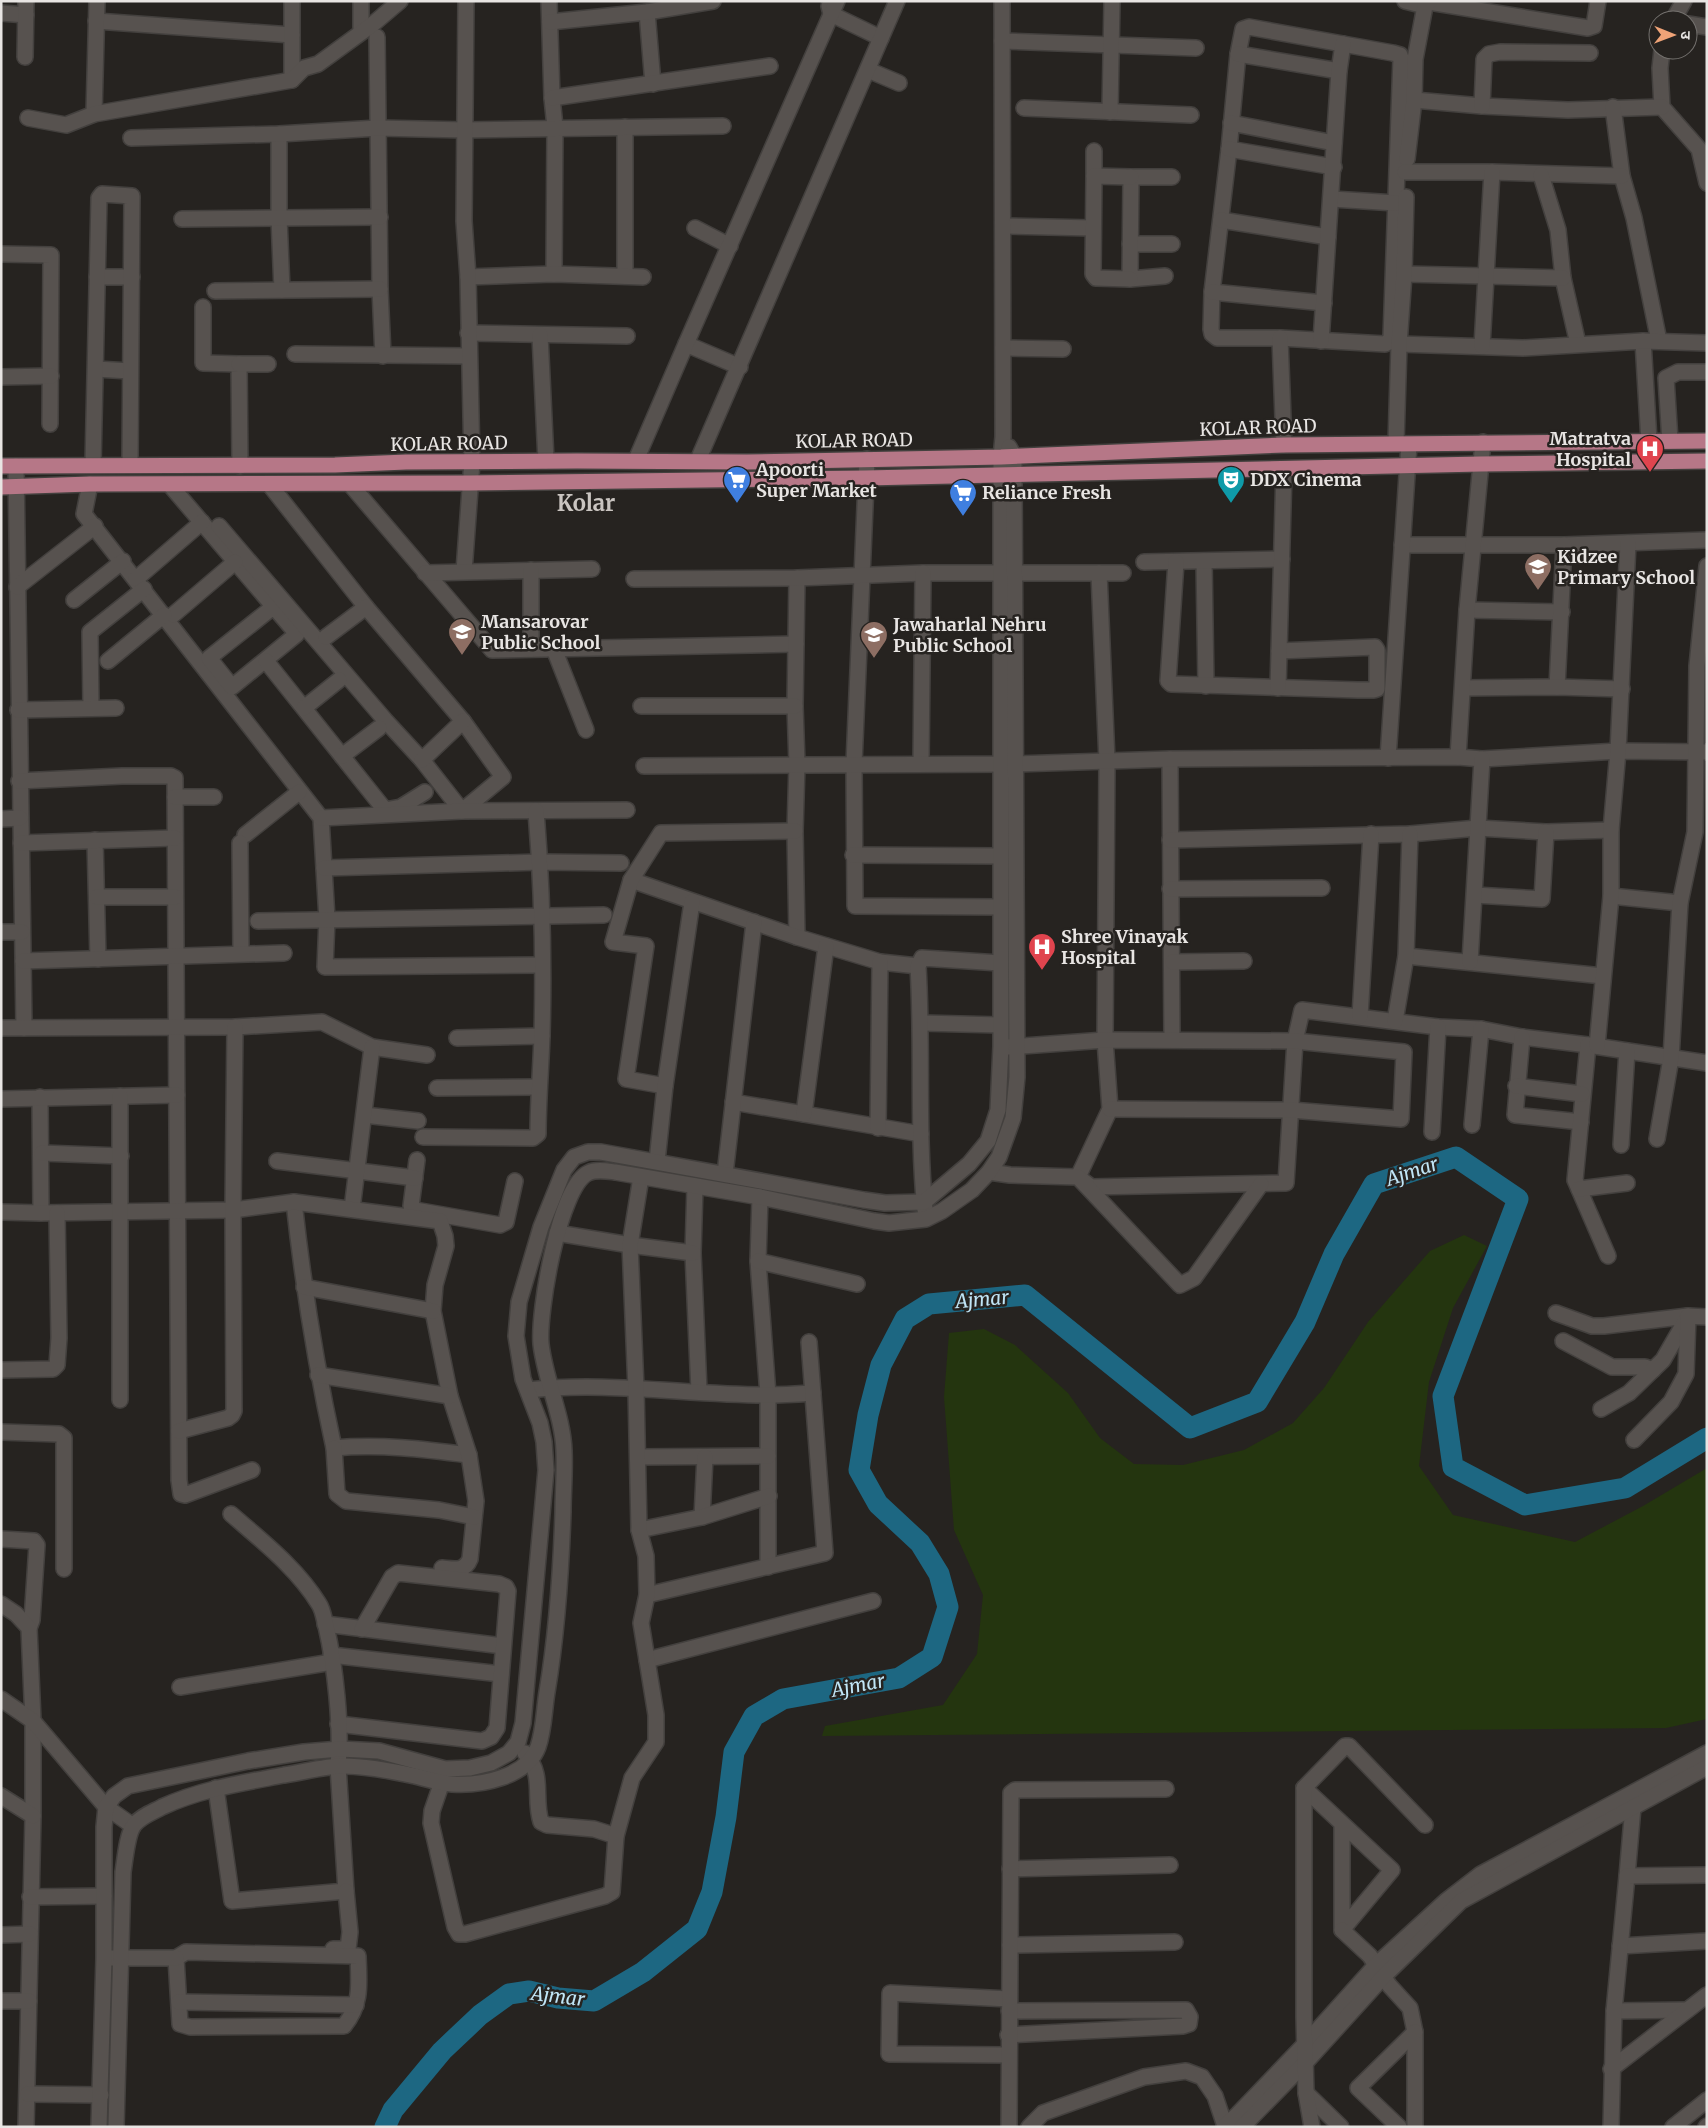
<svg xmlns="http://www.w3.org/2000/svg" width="1708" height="2128" font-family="Merriweather,'Noto Sans Devanagari',serif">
<rect width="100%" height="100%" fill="#262320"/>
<path fill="#24350f" d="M 1464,1235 L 1487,1246 L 1453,1308 L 1429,1382 L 1419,1466 L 1453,1515 L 1575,1542 L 1643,1506 L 1707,1468 L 1707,1719 L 1666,1728 L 822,1736 L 825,1726 L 943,1705 L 977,1654 L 983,1595 L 954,1530 L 944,1397 L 949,1333 L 984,1329 L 1015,1345 L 1068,1393 L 1100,1438 L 1134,1464 L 1183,1465 L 1244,1450 L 1293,1423 L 1324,1388 L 1368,1322 L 1430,1251 Z"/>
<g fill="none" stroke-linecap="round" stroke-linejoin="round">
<path stroke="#1d6782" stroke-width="21" d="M 385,2127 L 393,2110 L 442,2051 L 480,2015 L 509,1994 L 529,1991 L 558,1998 L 594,2001 L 643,1972 L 697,1929 L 712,1892 L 726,1817 L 734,1752 L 754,1716 L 783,1699 L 899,1678 L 932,1657 L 948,1607 L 939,1574 L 920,1543 L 878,1504 L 859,1470 L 868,1415 L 881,1365 L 905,1319 L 929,1304 L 1025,1295 L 1190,1428 L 1257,1402 L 1305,1322 L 1334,1254 L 1374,1184 L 1456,1157 L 1518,1199 L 1443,1396 L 1453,1467 L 1525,1505 L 1625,1488 L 1707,1438"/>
<defs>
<g id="minor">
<path d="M 361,1 L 361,32"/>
<path d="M 549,1 L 552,98 L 555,127 L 554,274"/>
<path d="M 1405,1 L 1425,6"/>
<path d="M 1429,2 L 1588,28 L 1594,26 L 1598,1"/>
<path d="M 829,6 L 831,14 L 881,38"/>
<path d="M 647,12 L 653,84"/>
<path d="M 1,13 L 26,15"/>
<path d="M 1673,20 L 1684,1"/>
<path d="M 96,21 L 292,35"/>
<path d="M 550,22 L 647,12 L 713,1"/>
<path d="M 1688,24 L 1707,27"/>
<path d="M 1249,27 L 1393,53 L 1400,55 L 1401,58 L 1391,337 L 1389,342 L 1385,344 L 1280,338 L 1217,338 L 1212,334 L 1211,329 L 1212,292 L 1229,149 L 1238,54 L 1243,29 Z"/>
<path d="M 377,37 L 380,289 L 383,356"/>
<path d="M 1002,41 L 1196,48"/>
<path d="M 1662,50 L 1660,68 L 1662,107 L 1699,149 L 1707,183"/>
<path d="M 1238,54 L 1339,71"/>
<path d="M 25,57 L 26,1"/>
<path d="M 868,70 L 899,83"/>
<path d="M 292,80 L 292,1"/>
<path d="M 552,98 L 770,66"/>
<path d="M 1414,100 L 1482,106 L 1568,110 L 1662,107"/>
<path d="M 1482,106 L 1484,59 L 1489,54 L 1500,52 L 1590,53"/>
<path d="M 1613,107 L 1622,176 L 1634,218 L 1659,341"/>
<path d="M 1024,108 L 1191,115"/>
<path d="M 1110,112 L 1112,1"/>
<path d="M 94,114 L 97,1"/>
<path d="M 28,118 L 66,125 L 94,114 L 292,80 L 304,68 L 318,64 L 373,24 L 400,1"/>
<path d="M 1231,123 L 1334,143"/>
<path d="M 625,127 L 625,276"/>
<path d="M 279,134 L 279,218 L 282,290"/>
<path d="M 131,138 L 279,134 L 378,128 L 465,130 L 723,126"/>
<path d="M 1229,149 L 1334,167"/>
<path d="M 1407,159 L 1414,100 L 1415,59 L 1425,6 L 1430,1"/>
<path d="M 1405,172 L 1492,172 L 1622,176"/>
<path d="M 1541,175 L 1558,230 L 1563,278 L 1578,344"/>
<path d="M 1094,176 L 1094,151"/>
<path d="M 1332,199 L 1396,203"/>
<path d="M 182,219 L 380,217"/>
<path d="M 1221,220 L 1328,237"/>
<path d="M 1003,226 L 1092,228"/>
<path d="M 695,228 L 730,246"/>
<path d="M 1130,244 L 1172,244"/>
<path d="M 1,254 L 51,255 L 50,424"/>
<path d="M 1404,274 L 1563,278"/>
<path d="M 1165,276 L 1130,279 L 1131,177 L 1172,177"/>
<path d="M 97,277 L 132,277"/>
<path d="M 468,277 L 554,274 L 643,277"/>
<path d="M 1130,279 L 1096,278 L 1093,274 L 1094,176 L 1131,177"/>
<path d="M 215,291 L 380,289"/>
<path d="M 1212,292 L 1324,303"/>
<path d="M 203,307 L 203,363 L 239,364 L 240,466"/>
<path d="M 468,333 L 627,336"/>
<path d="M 540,335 L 546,461"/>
<path d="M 1280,338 L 1284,445"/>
<path d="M 1321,341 L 1339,71 L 1343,44"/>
<path d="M 1643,341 L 1649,441"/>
<path d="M 686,344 L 740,367"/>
<path d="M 1399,344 L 1523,348 L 1643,341 L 1707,343"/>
<path d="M 1482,346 L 1492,172"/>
<path d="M 1003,348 L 1063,349"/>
<path d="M 295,354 L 469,356"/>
<path d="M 239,364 L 268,364"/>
<path d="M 96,369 L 130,371"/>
<path d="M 1,377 L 51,376"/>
<path d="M 1670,441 L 1666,378 L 1678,372 L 1707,372"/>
<path d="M 1396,443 L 1399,344 L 1404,274 L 1406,197"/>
<path d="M 867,459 L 854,764 L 855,906 L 1000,907"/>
<path d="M 636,460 L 686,344 L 837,1"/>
<path d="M 698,460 L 897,1"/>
<path d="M 93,465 L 99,198 L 102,194 L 132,196 L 130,465"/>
<path d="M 16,466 L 24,1028"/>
<path d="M 90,484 L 84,514 L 321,818 L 327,919 L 325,967 L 542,965"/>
<path d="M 350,484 L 492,650 L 796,644"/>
<path d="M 170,485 L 297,634 L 232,687 L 209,658 L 273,607"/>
<path d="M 219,526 L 385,720 L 422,760 L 462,811 L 503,777 L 463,721 L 366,607 L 269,484"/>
<path d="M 1402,545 L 1564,545 L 1707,540"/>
<path d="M 1204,561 L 1206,686"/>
<path d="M 1144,562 L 1282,559"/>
<path d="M 1176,562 L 1168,681 L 1171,684 L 1358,690 L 1374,690 L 1377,689 L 1377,650 L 1375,647 L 1279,651"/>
<path d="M 464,571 L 472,462 L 468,277 L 464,221 L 466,1"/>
<path d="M 425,573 L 592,569"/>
<path d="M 1099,573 L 1107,761 L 1105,1040 L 1110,1109 L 1078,1177 L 1091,1187 L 1286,1183 L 1295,1041 L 1302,1010 L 1438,1027 L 1481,1029 L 1522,1037 L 1588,1045 L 1707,1063"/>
<path d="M 797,578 L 795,706 L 797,764 L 795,831 L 797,937"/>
<path d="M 136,579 L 202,522"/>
<path d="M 634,579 L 797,578 L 923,573 L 1123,573"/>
<path d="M 17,587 L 95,526"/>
<path d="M 74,600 L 123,561"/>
<path d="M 1467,610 L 1562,612"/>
<path d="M 173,615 L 235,562"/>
<path d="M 326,637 L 366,607"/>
<path d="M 531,649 L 531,570"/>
<path d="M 554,649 L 586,730"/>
<path d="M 108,661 L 164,615"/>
<path d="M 266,661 L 385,810 L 401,807 L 425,792"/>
<path d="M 1557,687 L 1564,545"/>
<path d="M 1278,688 L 1284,470"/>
<path d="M 1463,688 L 1557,687 L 1622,689"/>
<path d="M 641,706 L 795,706"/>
<path d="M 91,708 L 90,632 L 144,589"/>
<path d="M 304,708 L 339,680"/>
<path d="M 18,710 L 116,708"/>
<path d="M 342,756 L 379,728"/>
<path d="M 1458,757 L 1467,610 L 1483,442"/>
<path d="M 1388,758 L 1409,445"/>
<path d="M 1170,759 L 1172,1040"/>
<path d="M 422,760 L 463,721"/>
<path d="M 921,763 L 923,573"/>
<path d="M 644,766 L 1015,764 L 1170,759 L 1458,757 L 1482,759 L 1618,751 L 1707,752"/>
<path d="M 19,781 L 122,776 L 171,776 L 175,778 L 179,1480 L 181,1494 L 185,1495 L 252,1470"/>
<path d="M 175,797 L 214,797"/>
<path d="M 321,818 L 462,811 L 627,810"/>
<path d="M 1,819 L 20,818"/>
<path d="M 245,835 L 299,792"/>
<path d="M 95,840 L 98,959"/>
<path d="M 1170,840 L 1410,834 L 1478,828 L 1546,832 L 1611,830"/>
<path d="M 21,843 L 175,838"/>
<path d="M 240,843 L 241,953"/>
<path d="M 853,855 L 1000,856"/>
<path d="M 324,868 L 540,862 L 621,863"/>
<path d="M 631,880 L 797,937 L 880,962 L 918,966"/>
<path d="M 1170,889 L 1322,888"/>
<path d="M 1475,895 L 1542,899 L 1546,832"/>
<path d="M 1611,896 L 1680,903"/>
<path d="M 97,897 L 175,897"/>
<path d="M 258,921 L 604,915"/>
<path d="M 1,932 L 22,932"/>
<path d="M 1406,956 L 1603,976"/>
<path d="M 23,961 L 284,953"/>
<path d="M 1173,962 L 1244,961"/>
<path d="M 1470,962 L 1482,759"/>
<path d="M 1360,1016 L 1371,834"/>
<path d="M 1395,1021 L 1406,956 L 1410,834"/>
<path d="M 922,1023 L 1000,1025"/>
<path d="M 1,1028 L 235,1027 L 322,1022 L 372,1047 L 427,1055"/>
<path d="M 1522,1037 L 1515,1115 L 1581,1122"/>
<path d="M 457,1038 L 542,1036"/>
<path d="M 1588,1045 L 1575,1180 L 1608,1256"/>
<path d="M 1597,1046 L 1611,896 L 1611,830 L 1618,751 L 1628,543"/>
<path d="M 1008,1047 L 1105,1040 L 1295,1041 L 1404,1052 L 1401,1119 L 1291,1110 L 1110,1109"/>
<path d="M 665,1086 L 626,1079 L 646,946 L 613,942 L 631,880 L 661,833 L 795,831"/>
<path d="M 1516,1086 L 1582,1094"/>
<path d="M 437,1088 L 538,1087"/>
<path d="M 40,1097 L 41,1213"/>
<path d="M 1,1099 L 177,1095"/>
<path d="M 733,1102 L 921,1134"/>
<path d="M 804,1114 L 826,946"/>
<path d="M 364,1115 L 418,1121"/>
<path d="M 1472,1125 L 1481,1029"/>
<path d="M 878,1128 L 880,962"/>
<path d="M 1432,1132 L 1438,1027"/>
<path d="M 423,1137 L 533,1138 L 538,1134 C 538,1101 541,1068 542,1035 C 544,961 542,885 536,811"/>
<path d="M 1657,1139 L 1671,1058 L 1680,903 L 1695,832 L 1697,666 L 1707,566"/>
<path d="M 1621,1145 L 1627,1051"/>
<path d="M 42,1153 L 121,1156"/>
<path d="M 417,1160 L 411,1206 L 415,1210 L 500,1225 L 506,1222 L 515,1181"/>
<path d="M 277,1161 L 415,1178"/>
<path d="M 657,1161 L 665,1086 L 692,902"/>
<path d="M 989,1172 L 1010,1175 L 1078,1177 L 1180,1285 L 1194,1278 L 1261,1184"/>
<path d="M 725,1174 L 754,922"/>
<path d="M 695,1186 L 693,1253 L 699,1391"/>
<path d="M 1579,1189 L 1627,1183"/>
<path d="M 760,1197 L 758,1261 L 768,1395 L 768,1567"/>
<path d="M 294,1202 C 303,1285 316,1366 334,1448 C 380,1444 423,1449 469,1455"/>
<path d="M 352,1209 L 372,1047"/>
<path d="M 925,1210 C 917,1129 923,1047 918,966 L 922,958 L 1000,963"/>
<path d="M 1,1212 L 41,1213 L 233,1210 L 294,1202 L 440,1221 L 445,1236 L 446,1246 L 435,1285 L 433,1311 L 450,1396 L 469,1455 L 476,1501 L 470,1559 C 465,1572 454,1569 442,1568"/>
<path d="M 557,1233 L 630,1245 L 693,1253"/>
<path d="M 758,1261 L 857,1284"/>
<path d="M 304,1287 L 433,1311"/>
<path d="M 1556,1313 L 1592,1326 L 1604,1326 L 1688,1316"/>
<path d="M 1563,1341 L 1612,1367 L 1645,1367 L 1653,1370"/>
<path d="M 1,1370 L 53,1369 L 57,1365 L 59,1338 L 57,1213"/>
<path d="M 318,1375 L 450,1396"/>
<path d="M 528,1390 C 607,1381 688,1395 767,1395 C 783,1395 798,1394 813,1393"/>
<path d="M 120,1400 L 120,1096"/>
<path d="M 1601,1409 L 1629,1393 L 1663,1360 L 1686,1320"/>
<path d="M 179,1431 L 228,1418 L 232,1415 L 234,1411 L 233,1210 L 235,1027"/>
<path d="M 1,1432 L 59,1434 L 64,1438 L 64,1569"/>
<path d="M 1634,1440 L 1671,1402 L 1686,1374 L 1688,1316 L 1707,1317"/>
<path d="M 334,1448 L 337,1494 L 346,1501 L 439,1510 L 474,1517"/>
<path d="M 638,1457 L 768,1456"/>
<path d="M 702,1517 L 705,1457"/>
<path d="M 639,1530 L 702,1517 L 769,1496"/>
<path d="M 1,1539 L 34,1541 L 37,1545 L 32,1620 L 29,1628"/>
<path d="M 647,1595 L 825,1553 L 809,1342"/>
<path d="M 1,1604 L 16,1614 L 29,1628 L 33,1721 L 33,1816 L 26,2127"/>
<path d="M 325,1624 L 503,1646"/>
<path d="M 331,1655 L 501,1674"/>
<path d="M 647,1660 L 873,1601"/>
<path d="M 180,1687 L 332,1662"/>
<path d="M 1,1699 L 33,1721 L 106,1807 L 133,1826"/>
<path d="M 338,1724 L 482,1741 L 491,1737 L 497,1728 L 508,1591 L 506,1587 L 499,1584 L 398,1573 L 392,1577 L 362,1629"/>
<path d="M 525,1753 C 545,1776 533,1797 541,1822 L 547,1825 L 594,1829 L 616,1836"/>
<path d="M 442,1782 L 432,1811 L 431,1823 L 455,1927 L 459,1934 L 465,1934 L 605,1896 L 612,1892 L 616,1836 L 632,1778 L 656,1742 L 656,1715 L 641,1623 L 647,1595 L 646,1556 L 639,1530 L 636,1389 L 630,1245 L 641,1177"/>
<path d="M 216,1788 L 232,1901 L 346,1891 L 338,1766 C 342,1727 335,1665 326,1626 C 324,1619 323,1610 319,1604 C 297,1568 262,1541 231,1514"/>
<path d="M 1304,1788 L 1392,1870 L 1342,1930 L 1342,1824"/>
<path d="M 1,1796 L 33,1816"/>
<path d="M 1010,1869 L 1170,1865"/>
<path d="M 1627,1876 L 1633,1807"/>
<path d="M 30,1897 L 104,1896"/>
<path d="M 1342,1930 L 1370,1956 L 1389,1985 L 1410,2008 L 1415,2032 L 1415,2127"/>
<path d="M 1,1935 L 30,1934"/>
<path d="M 1010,1945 L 1175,1942"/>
<path d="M 1620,1946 L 1707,1941"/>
<path d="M 333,1949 L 348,1949 L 350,1932 L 346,1891"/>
<path d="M 186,1952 L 358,1956 C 359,1984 362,2004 344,2026 L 190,2027 L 180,2024 L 176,1958 Z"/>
<path d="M 111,1958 L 176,1958"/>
<path d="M 1,2001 L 29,2001"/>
<path d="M 179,2002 L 356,2005"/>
<path d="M 1614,2011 L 1687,2010"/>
<path d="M 1008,2035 L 1183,2026 L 1189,2024 L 1190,2017 L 1186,2010 L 1009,2011"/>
<path d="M 1008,2055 L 889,2054 L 890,1993 L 1009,1999"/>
<path d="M 1611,2069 L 1707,1995"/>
<path d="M 1306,2093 L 1341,2127"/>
<path d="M 28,2094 L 101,2095"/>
<path d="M 99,2127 L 104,1958 L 104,1827 L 106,1807 L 114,1796 L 128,1786 L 248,1761 L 304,1752 L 340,1749 L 379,1751 L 445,1769 L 470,1768 L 491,1763 L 509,1753 L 518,1742 L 523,1723 L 546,1470 L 544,1442 L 540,1423 L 523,1379 L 516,1336 L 519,1302 L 541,1227 L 564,1170 L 574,1157 L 588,1152 L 601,1152 L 864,1200 L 885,1203 L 924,1202 L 969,1164 L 988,1141 L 998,1110 L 1001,1046 L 1001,457 L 1003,437 L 1002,1"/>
<path d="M 116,2127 L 123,1872 C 125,1860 127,1834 134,1825 C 141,1816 153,1812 162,1807 C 201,1789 242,1783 284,1775 C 304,1772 324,1766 344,1766 C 367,1766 392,1771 415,1776 C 427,1779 440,1783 452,1784 C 481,1786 527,1777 538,1747 C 544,1730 544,1710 547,1692 C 557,1633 561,1572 563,1512 C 563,1492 565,1471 564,1451 C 563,1416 545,1380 541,1344 C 538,1313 559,1187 588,1173 C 596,1169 607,1171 615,1172 L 760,1197 L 874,1221 L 889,1223 L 926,1219 L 942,1211 L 972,1190 L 989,1172 L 999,1157 L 1013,1118 L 1017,1077 L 1014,474 L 1014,456 L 1009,447"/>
<path d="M 1009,2127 L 1011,1793 L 1015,1790 L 1166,1789"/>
<path d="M 1029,2127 L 1043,2113 L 1144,2077 L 1186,2071 L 1202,2077 L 1215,2096 L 1225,2126"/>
<path d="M 1224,2127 L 1238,2114 L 1305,2044 L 1376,1965 L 1446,1901 L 1481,1874 L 1707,1753"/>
<path d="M 1242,2127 L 1306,2062 L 1383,1977 L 1461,1901 L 1707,1767"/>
<path d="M 1312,2127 L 1306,2093 L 1304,2017 L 1304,1788 L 1345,1746 L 1349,1746 L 1425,1825"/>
<path d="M 1399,2127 L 1358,2088 L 1415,2032"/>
<path d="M 1611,2127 L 1614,2011 L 1627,1876 L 1707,1875"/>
<path d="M 1673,2127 L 1707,2100"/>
<path d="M 1706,2127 L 1707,2126"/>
</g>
<g id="major">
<path d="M 1,466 L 335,465 L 406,462 L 577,461 L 747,462 L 1001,457 L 1284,445 L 1707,441"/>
<path d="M 1,487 L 90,484 L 470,483 L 866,478 L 1480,464 L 1707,461"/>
</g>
</defs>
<use href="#minor" stroke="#43403e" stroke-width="18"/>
<use href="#major" stroke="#43403e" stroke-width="18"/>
<use href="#minor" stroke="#57524f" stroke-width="15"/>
<use href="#major" stroke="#b67787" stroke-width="15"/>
</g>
<defs>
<symbol id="hospital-pin" viewBox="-11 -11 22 30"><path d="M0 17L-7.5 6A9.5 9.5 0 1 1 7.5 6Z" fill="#e0444e" stroke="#262320"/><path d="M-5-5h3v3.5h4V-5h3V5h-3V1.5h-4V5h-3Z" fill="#fff"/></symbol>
<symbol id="supermarket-pin" viewBox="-11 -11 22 30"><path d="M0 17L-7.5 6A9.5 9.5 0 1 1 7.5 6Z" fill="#3f7fe0" stroke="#262320"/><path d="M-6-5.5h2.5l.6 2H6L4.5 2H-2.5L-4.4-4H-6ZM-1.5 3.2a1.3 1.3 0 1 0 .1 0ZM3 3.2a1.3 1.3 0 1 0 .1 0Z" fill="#fff"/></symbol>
<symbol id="theatre-pin" viewBox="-11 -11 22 30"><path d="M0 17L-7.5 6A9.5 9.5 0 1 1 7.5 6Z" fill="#0f9aa8" stroke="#262320"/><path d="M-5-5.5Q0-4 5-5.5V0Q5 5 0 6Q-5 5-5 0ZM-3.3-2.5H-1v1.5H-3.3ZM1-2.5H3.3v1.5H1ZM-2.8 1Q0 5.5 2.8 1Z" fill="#fff"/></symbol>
<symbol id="school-pin" viewBox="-11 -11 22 30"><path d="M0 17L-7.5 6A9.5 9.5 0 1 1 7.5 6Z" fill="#8d6e63" stroke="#262320"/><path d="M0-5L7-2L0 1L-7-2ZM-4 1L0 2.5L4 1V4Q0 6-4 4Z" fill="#fff"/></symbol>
</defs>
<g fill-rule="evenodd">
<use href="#hospital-pin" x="1634" y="433" width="32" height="43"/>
<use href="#supermarket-pin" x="721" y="464" width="32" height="43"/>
<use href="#theatre-pin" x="1215" y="464" width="32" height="43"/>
<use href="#supermarket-pin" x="947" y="477" width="32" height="43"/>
<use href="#school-pin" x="1522" y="551" width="32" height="43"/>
<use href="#school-pin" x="446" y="616" width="32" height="43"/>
<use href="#school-pin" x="858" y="619" width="32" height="43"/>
<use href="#hospital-pin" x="1026" y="931" width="32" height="43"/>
</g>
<g text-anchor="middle" stroke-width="5" stroke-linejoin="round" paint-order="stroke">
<g font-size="18" fill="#e8e5e3" stroke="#262320">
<text transform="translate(1258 428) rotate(-2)" y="6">KOLAR ROAD</text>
<text transform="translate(854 441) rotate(-1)" y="6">KOLAR ROAD</text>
<text transform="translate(449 444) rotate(-1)" y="6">KOLAR ROAD</text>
</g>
<g font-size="18" font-weight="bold" fill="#e8e5e3" stroke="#262320" text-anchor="start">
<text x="1631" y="445" text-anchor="end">Matratva<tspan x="1631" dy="21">Hospital</tspan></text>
<text x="756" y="476">Apoorti<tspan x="756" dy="21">Super Market</tspan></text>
<text x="1250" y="486">DDX Cinema</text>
<text x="982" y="499">Reliance Fresh</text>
<text x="1557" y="563">Kidzee<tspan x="1557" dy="21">Primary School</tspan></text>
<text x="481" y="628">Mansarovar<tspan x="481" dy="21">Public School</tspan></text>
<text x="893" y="631">Jawaharlal Nehru<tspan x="893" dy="21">Public School</tspan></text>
<text x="1061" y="943">Shree Vinayak<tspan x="1061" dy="21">Hospital</tspan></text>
</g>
<g font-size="19" font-style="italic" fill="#c0e5f6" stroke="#262320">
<text transform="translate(1412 1171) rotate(-18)" y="7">Ajmar</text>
<text transform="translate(982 1299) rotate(-5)" y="7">Ajmar</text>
<text transform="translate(858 1685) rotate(-11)" y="7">Ajmar</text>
<text transform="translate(558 1996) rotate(7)" y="7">Ajmar</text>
</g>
<g font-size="22" font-weight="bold" fill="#cac5c1" stroke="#262320">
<text x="586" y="511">Kolar</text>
</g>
</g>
<rect width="1708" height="2128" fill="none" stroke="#e8e5e3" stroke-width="5"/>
<g transform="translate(1673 35) rotate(91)"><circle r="24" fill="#262320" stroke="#74716e"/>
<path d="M0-4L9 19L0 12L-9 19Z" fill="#efa377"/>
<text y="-8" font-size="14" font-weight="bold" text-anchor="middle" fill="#e8e5e3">उ</text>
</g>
</svg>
